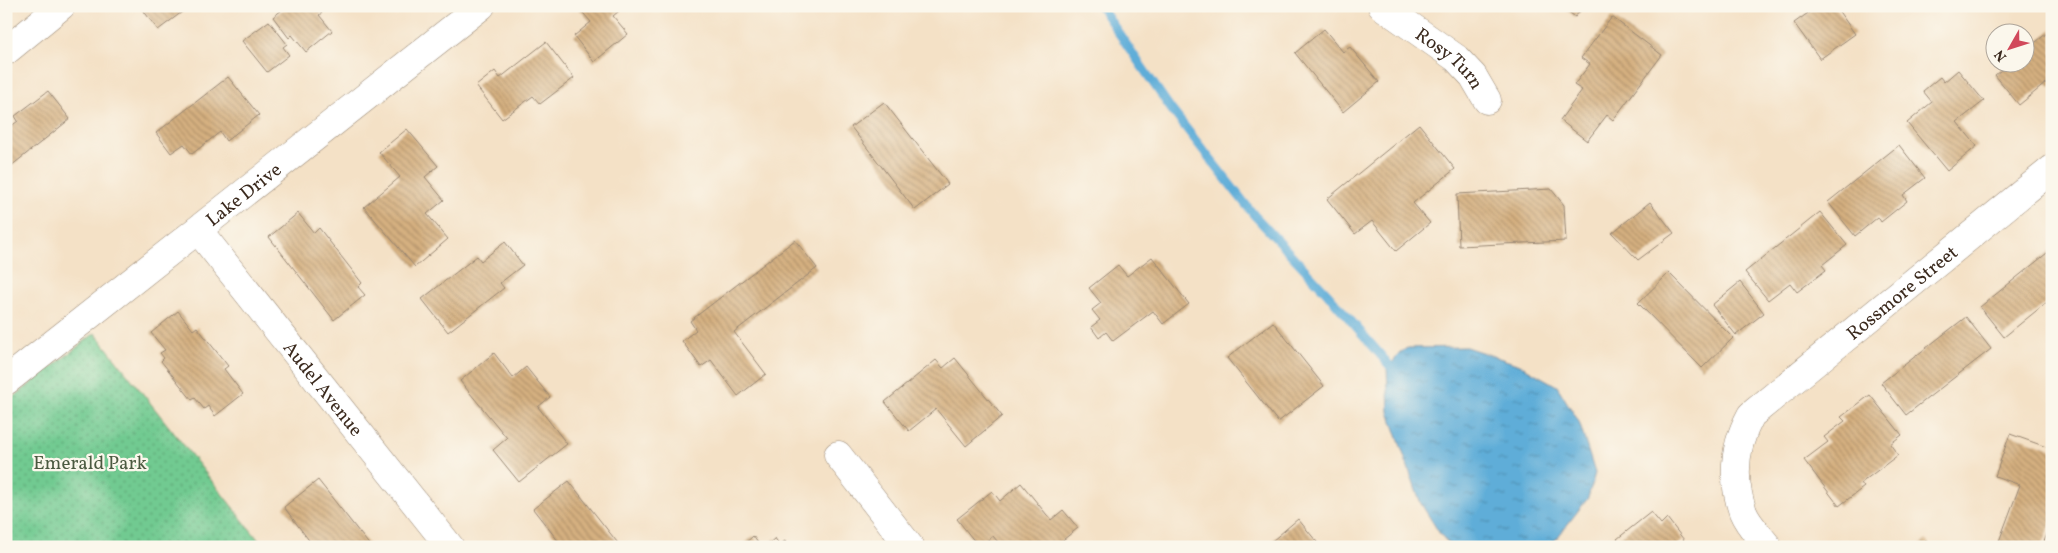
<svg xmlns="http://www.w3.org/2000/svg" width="2058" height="553" font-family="Vollkorn,serif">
<defs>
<pattern id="park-dots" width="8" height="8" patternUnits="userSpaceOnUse" patternTransform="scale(1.25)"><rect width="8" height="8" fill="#71ca91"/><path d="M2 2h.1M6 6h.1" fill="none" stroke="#5ea476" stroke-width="1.8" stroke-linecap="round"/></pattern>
<pattern id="water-ripples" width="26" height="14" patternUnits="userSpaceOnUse" patternTransform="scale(1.25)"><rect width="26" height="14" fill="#5eadd8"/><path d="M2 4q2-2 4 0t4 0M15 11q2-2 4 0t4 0" fill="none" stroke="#4f8daf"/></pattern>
<pattern id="building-back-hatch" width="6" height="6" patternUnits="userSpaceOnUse" patternTransform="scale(1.25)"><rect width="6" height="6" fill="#d5b080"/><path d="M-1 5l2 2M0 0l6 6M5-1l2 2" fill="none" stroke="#ae8f68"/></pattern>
</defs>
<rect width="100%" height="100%" fill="#fbf7ec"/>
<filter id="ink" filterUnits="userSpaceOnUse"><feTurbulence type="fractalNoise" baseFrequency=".02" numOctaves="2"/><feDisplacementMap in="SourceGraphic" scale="10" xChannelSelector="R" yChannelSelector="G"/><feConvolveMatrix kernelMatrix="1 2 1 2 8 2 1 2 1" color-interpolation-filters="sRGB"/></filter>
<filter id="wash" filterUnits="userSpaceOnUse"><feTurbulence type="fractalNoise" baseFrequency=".0096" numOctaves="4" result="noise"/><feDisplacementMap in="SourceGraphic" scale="20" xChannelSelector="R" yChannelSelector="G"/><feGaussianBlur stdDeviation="1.12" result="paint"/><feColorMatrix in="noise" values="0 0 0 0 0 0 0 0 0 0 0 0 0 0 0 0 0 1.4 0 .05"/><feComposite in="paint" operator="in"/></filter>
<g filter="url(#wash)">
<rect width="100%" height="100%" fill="#f4e1c6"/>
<path fill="url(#park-dots)" stroke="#567a58" d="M 95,333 L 264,547 L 6,547 L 6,403 Z"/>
<path fill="url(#water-ripples)" stroke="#4c6c7b" d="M 1466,347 L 1520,365 L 1557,386 L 1579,422 L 1595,473 L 1588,498 L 1550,547 L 1452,547 L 1440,534 L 1420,502 L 1389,412 L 1387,369 L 1400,353 L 1407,348 Z"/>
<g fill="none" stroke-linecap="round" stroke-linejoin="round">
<path stroke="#5eadd8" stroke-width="9" d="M 1100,6 L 1171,109 L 1254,215 L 1327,293 L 1390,366"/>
</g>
<g id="blocks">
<g fill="url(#building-back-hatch)">
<path d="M 140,6 L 184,6 L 186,9 L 158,30 Z"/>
<path d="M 287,6 L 317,6 L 322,13 L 319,15 L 332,31 L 306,52 L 292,35 L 289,38 L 273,17 Z"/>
<path d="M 577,6 L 625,6 L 613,16 L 628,34 L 594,62 L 574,36 L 591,22 Z"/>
<path d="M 1562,6 L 1584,6 L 1575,17 Z"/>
<path d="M 1818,6 L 1835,6 L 1855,34 L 1820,59 L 1794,23 Z"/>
<path d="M 1612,17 L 1662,55 L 1613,120 L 1607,115 L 1587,141 L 1560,120 L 1582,90 L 1574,85 L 1590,64 L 1581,58 Z"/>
<path d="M 269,21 L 287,44 L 283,47 L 289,55 L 267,72 L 242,41 Z"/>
<path d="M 1324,29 L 1343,52 L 1350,47 L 1379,82 L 1343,112 L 1295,53 Z"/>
<path d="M 2052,29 L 2052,85 L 2050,87 L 2046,83 L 2019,105 L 1995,75 L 2011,62 L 2026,62 L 2026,50 Z"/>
<path d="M 546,42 L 574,78 L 540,104 L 533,96 L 502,119 L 476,86 L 495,71 L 500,78 Z"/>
<path d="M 1958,70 L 1984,101 L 1957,122 L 1977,146 L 1947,171 L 1907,123 L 1932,102 L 1923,91 L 1940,77 L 1944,82 Z"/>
<path d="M 228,77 L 259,115 L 226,141 L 220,132 L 192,154 L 184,144 L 171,153 L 156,133 Z"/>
<path d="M 48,91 L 70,119 L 11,166 L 6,160 L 6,130 L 18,121 L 15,116 Z"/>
<path d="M 884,102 L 948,184 L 915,210 L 851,127 Z"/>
<path d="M 1419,124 L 1455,169 L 1413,203 L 1430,223 L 1396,251 L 1372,221 L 1355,234 L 1327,199 Z"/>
<path d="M 407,129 L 438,166 L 425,177 L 444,200 L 427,214 L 448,239 L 415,267 L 364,207 L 400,177 L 379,152 Z"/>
<path d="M 1899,145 L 1925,178 L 1903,195 L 1907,201 L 1881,222 L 1878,217 L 1855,236 L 1828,202 Z"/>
<path d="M 1551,189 L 1564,205 L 1566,241 L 1459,246 L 1457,194 Z"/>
<path d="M 1650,202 L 1674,233 L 1638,260 L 1612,233 Z"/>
<path d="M 1820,212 L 1847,245 L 1822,265 L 1826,270 L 1797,292 L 1790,283 L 1768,300 L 1745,272 Z"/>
<path d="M 298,213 L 314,233 L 319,228 L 362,283 L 358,287 L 365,295 L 334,320 L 269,237 Z"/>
<path d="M 795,240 L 817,268 L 734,332 L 766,374 L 738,396 L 711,360 L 701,367 L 682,341 L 696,330 L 690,321 Z"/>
<path d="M 505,242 L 523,265 L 500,283 L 504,288 L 448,332 L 422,299 L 477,256 L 481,261 Z"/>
<path d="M 2052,249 L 2052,298 L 2004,337 L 1980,307 Z"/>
<path d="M 1152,257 L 1189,304 L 1163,324 L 1153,311 L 1113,341 L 1106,332 L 1099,338 L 1091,327 L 1100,320 L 1092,310 L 1101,303 L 1089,288 L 1118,265 L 1127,276 Z"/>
<path d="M 1669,273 L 1733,338 L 1702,368 L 1638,303 Z"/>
<path d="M 1740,282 L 1764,313 L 1736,335 L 1712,305 Z"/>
<path d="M 178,311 L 193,330 L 197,327 L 228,366 L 224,369 L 243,394 L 215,416 L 208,406 L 204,409 L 195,398 L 192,400 L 161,361 L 164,358 L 160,353 L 165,350 L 151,333 Z"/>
<path d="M 1966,317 L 1991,349 L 1906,415 L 1881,383 Z"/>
<path d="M 1273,322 L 1324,386 L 1278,422 L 1227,358 Z"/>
<path d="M 494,353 L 513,378 L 526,367 L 550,397 L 538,407 L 567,444 L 519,482 L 493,450 L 507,438 L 460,381 Z"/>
<path d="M 955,358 L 1002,416 L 966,446 L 936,409 L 909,431 L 885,402 L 936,360 L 943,368 Z"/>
<path d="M 1870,395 L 1902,435 L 1890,444 L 1898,455 L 1861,483 L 1864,487 L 1839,506 L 1804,460 L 1828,442 L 1824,437 L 1845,421 L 1841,417 Z"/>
<path d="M 2010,434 L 2052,449 L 2052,521 L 2042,547 L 2005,547 L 1998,544 L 2020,485 L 1995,476 Z"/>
<path d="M 318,480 L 371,547 L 314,547 L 284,507 Z"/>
<path d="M 569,481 L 621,547 L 563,547 L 533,509 Z"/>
<path d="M 1021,483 L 1051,520 L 1063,510 L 1078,528 L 1054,547 L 1002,547 L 993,536 L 979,547 L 957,519 L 992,491 L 1000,501 Z"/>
<path d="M 1651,512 L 1661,524 L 1667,518 L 1684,540 L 1678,545 L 1680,547 L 1623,547 L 1617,539 Z"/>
<path d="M 1298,519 L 1321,547 L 1265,547 Z"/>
<path d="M 753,536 L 761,547 L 741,547 Z"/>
<path d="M 775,538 L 779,545 L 785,541 L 788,547 L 765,547 Z"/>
<path d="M 1926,540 L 1931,547 L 1918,547 Z"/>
</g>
</g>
</g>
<g filter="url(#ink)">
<use href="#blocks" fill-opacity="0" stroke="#988672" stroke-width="1"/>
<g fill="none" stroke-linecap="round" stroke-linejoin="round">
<defs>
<g id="minor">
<path id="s1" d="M 1382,6 L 1456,58 L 1473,76 L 1487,100"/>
<path d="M 6,51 L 61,6"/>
<path id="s2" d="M 198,230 L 450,547"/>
<path id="s3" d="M 6,381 L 481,6"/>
<path d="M 838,455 L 910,547"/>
<path id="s4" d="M 1768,547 C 1760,536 1748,525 1743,512 C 1731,478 1734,446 1751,415 L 2052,169"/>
</g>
</defs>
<use href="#minor" stroke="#988672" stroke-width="29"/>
<use href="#minor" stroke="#fff" stroke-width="28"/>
</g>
</g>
<g text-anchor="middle" stroke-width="4.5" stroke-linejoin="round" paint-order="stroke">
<g font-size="19" fill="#3b2a1e" stroke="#fbf7ec">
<text dy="7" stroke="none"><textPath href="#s1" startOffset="86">Rosy Turn</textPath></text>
<text dy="7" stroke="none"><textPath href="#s3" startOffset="302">Lake Drive</textPath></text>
<text dy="7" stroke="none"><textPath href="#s4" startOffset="338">Rossmore Street</textPath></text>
<text dy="7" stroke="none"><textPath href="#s2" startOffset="202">Audel Avenue</textPath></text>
</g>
<g font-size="19" fill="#4b5a40" stroke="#fbf7ec">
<text x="90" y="469">Emerald Park</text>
</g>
</g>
<rect width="2058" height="553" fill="none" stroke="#fbf7ec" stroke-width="25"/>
<g transform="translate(2010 48) rotate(231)"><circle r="24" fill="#fbf7ec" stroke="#aea59a"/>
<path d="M0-4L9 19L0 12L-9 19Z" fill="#d1495b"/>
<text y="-8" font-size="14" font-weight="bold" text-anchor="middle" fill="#3b2a1e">N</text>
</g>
</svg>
